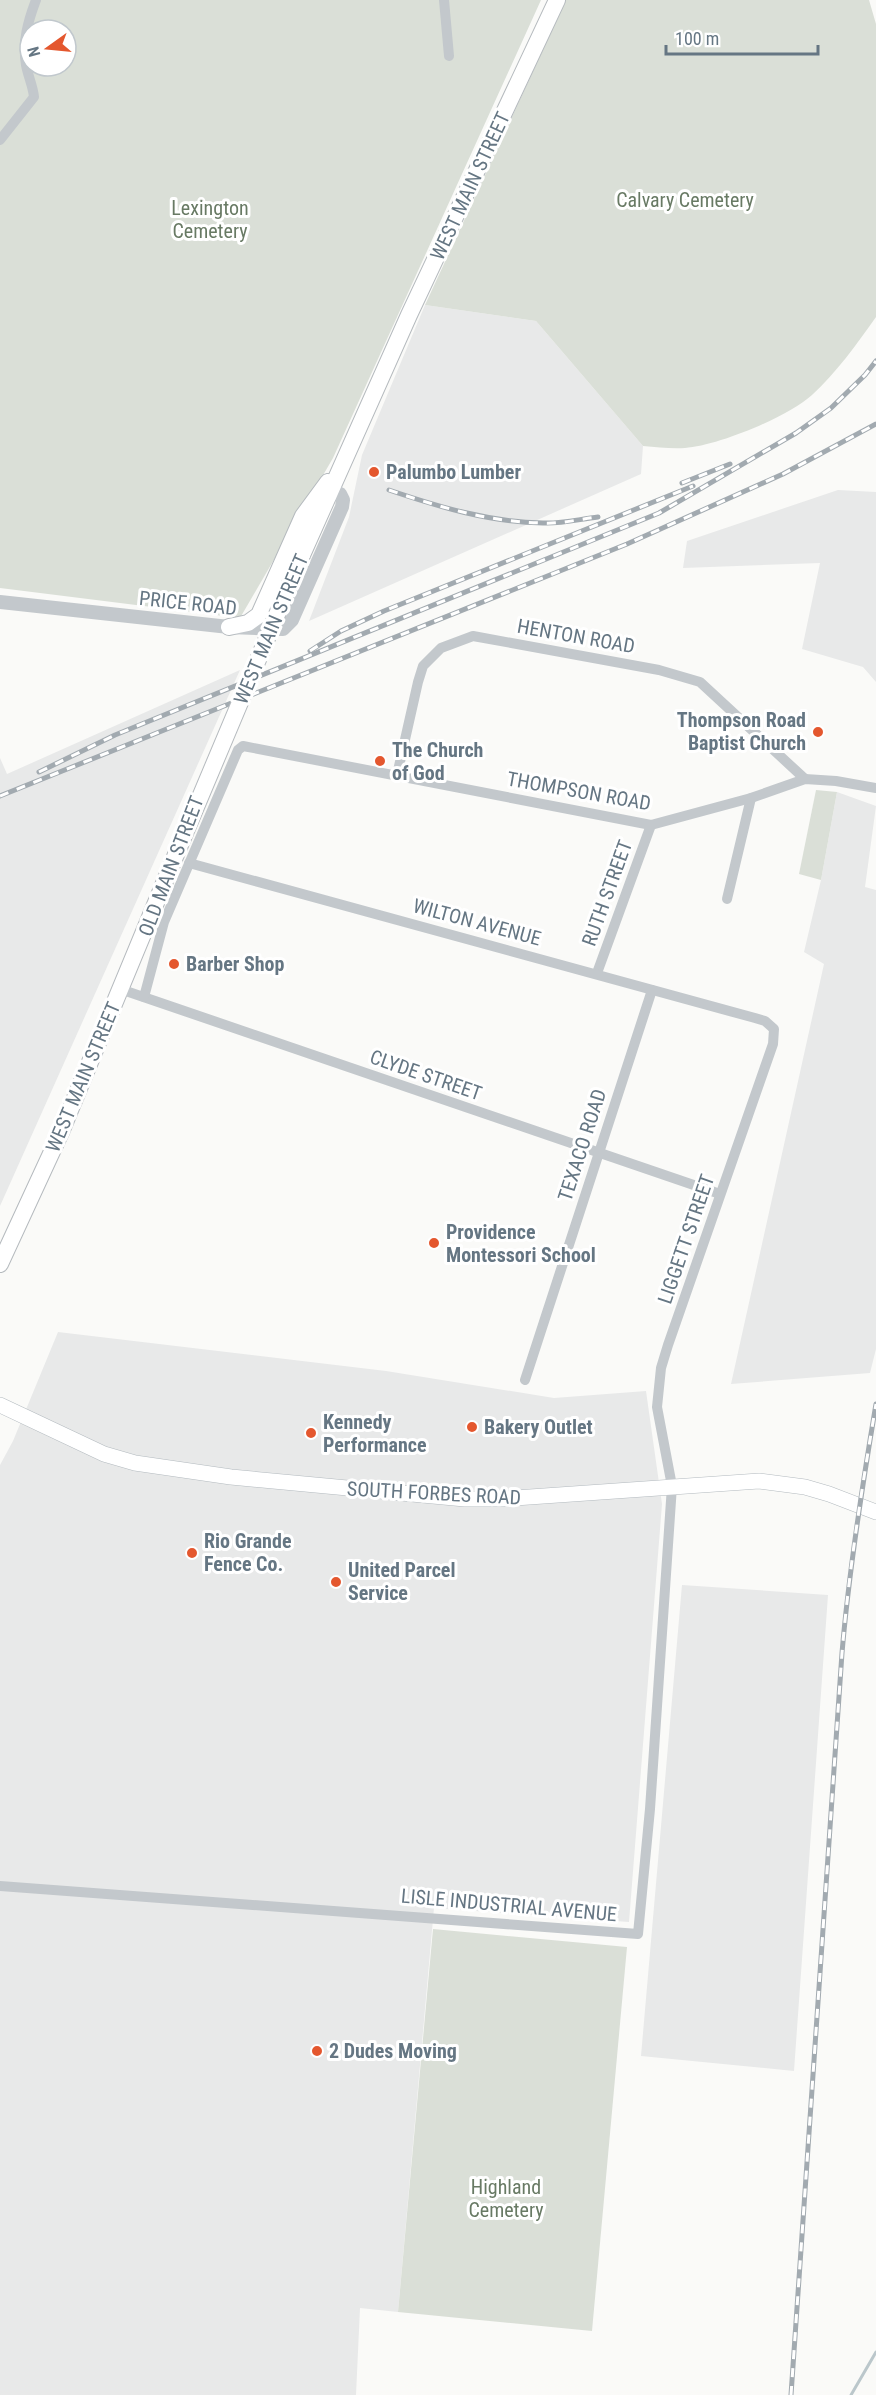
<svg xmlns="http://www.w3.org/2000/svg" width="876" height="2395" font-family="'Roboto Condensed',sans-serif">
<rect width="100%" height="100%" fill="#fafaf8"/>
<g fill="#e8e9e9">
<path d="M 425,305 L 536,321 L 643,446 L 641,474 L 309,621 L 349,517 L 362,455 Z"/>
<path d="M 838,490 L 876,492 L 876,682 L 863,667 L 802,649 L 820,563 L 683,568 L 687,541 Z"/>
<path d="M 240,670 L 0,1206 L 0,758 L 7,774 Z"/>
<path d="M 837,792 L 876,806 L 865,887 L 876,890 L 876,1349 L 870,1373 L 731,1384 L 824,964 L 804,952 L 821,880 Z"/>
<path d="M 58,1332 L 386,1371 L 554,1398 L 646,1391 L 662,1504 L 629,1922 L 434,1908 L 398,2312 L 360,2308 L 356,2395 L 0,2395 L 0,1465 L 13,1441 Z"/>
<path d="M 682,1585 L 828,1595 L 794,2071 L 641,2056 Z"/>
</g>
<g fill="#dadfd7" fill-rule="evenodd">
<path d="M 0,0 L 541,0 L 333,458 L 240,618 L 0,588 ZM 30,30 L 66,30 L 66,66 L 30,66 Z"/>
<path d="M 566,0 L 869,0 L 876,24 L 876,317 C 856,345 837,372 812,395 C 788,417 717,446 685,448 C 671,449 657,447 643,446 L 536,321 L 425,305 Z"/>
<path d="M 816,790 L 837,792 L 821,880 L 799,874 Z"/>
<path d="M 433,1929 L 627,1947 L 592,2331 L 398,2312 Z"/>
</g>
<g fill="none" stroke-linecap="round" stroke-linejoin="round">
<path stroke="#bbc7cb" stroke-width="3" d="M 851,2395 L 876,2352"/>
<defs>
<path id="secondary" d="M 0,1405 L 104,1454 L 135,1463 L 231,1477 L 465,1499 L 502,1499 L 759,1481 L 805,1487 L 829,1494 L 876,1512"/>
<g id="primary">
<path d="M 302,555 L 409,315 L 557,0"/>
<path d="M 229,627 L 248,623 L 259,615 L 303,516 L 328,482"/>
<path d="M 0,1264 L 61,1132 L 172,864"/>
</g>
</defs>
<use href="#secondary" stroke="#b3babf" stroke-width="16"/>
<use href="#primary" stroke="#b5babe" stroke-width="18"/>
<g stroke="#c3c8cc" stroke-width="10">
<path d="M 444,0 L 449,56"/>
<path d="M 0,140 L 34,97 C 33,86 28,76 26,65 C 22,42 28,21 36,0"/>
<path d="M 397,775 L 418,682 L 423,666 L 441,648 L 473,636 L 659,670 L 700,682 L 805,779"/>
<path d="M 727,899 L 751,798"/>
<path d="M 597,973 L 651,825"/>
<path d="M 120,989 L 720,1194"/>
<path d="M 144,997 L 164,922 L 238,750 L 243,746 L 651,825 L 751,798 L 805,779 L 836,781 L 876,788"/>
<path d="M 525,1380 L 652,990"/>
<path d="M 0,1886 L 638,1934 L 650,1809 L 672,1486 L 657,1407 L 661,1368 L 668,1345 L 773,1044 L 774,1029 L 765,1021 L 755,1018 L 189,863"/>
</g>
<path stroke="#c3c8cc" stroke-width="14" d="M 0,602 L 229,627 L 283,629 L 292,620 L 342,507 L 343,500 L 340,494 L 330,491"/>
<use href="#secondary" stroke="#fff" stroke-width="15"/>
<use href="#primary" stroke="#fff" stroke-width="16"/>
<defs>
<g id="rail">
<path d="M 682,483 L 730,464"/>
<path d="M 389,490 C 439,507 489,522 543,523 C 561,524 580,519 598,517"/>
<path d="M 310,651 L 341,631 L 384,611 L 693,486"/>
<path d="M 39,772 L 115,735 L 659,513 L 796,433 L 831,408 L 865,375 L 876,361"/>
<path d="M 0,796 L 627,544 L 783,474 L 876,424"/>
<path d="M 791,2395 L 842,1653 C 849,1569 862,1487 876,1404"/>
</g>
</defs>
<use href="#rail" stroke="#a2aab0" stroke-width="5"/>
<use href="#rail" stroke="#fff" stroke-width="3" stroke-dasharray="9" stroke-linecap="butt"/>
<defs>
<path id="primary-bridge" d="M 172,864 L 302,555"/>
</defs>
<use href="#primary-bridge" stroke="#b5babe" stroke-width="18" stroke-linecap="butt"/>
<use href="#primary-bridge" stroke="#fff" stroke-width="16"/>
</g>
<g fill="#e4572e" stroke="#fff" stroke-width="2">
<circle cx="374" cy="472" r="6"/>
<circle cx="818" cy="732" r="6"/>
<circle cx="380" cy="761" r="6"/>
<circle cx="174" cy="964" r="6"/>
<circle cx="434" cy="1243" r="6"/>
<circle cx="472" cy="1427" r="6"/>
<circle cx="311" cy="1433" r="6"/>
<circle cx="192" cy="1553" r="6"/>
<circle cx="336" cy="1582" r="6"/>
<circle cx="317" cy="2051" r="6"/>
</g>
<g text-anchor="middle" stroke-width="6" stroke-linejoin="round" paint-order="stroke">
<g font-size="20" fill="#657683" stroke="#fff">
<text transform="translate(470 186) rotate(-65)" y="7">WEST MAIN STREET</text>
<text transform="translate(188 603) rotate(6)" y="7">PRICE ROAD</text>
<text transform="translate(271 629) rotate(-67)" y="7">WEST MAIN STREET</text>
<text transform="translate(576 636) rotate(10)" y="7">HENTON ROAD</text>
<text transform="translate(579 791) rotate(10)" y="7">THOMPSON ROAD</text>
<text transform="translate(171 866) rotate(-69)" y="7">OLD MAIN STREET</text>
<text transform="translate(607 893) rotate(-70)" y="7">RUTH STREET</text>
<text transform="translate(477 922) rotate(15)" y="7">WILTON AVENUE</text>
<text transform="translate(426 1075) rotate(19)" y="7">CLYDE STREET</text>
<text transform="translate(83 1077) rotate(-67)" y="7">WEST MAIN STREET</text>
<text transform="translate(582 1145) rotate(-72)" y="7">TEXACO ROAD</text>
<text transform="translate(686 1239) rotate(-71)" y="7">LIGGETT STREET</text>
<text transform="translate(434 1493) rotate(3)" y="7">SOUTH FORBES ROAD</text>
<text transform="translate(509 1905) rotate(5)" y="7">LISLE INDUSTRIAL AVENUE</text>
</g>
<g font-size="20" fill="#687a64" stroke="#fff">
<text x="685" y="207">Calvary Cemetery</text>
<text x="210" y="215">Lexington<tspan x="210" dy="23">Cemetery</tspan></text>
<text x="506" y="2194">Highland<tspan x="506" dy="23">Cemetery</tspan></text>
</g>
<g font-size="20" font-weight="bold" fill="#657683" stroke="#fff" text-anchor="start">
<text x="386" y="479">Palumbo Lumber</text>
<text x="806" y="727" text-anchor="end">Thompson Road<tspan x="806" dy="23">Baptist Church</tspan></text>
<text x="392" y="757">The Church<tspan x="392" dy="23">of God</tspan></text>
<text x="186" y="971">Barber Shop</text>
<text x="446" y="1239">Providence<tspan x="446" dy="23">Montessori School</tspan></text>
<text x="323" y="1429">Kennedy<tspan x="323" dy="23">Performance</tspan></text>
<text x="484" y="1434">Bakery Outlet</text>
<text x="204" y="1548">Rio Grande<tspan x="204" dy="23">Fence Co.</tspan></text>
<text x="348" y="1577">United Parcel<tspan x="348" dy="23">Service</tspan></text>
<text x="329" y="2058">2 Dudes Moving</text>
</g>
</g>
<g transform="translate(48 48) rotate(255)"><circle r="28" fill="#ffffff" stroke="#c1c8cd" stroke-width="1.5"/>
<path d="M0-4.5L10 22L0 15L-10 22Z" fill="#e4572e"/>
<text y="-9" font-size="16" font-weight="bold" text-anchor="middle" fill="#657683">N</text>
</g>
<path d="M666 45v9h152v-9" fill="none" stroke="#657683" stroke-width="3"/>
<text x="675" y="45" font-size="18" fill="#657683" stroke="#ffffff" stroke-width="4.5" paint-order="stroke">100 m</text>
</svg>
